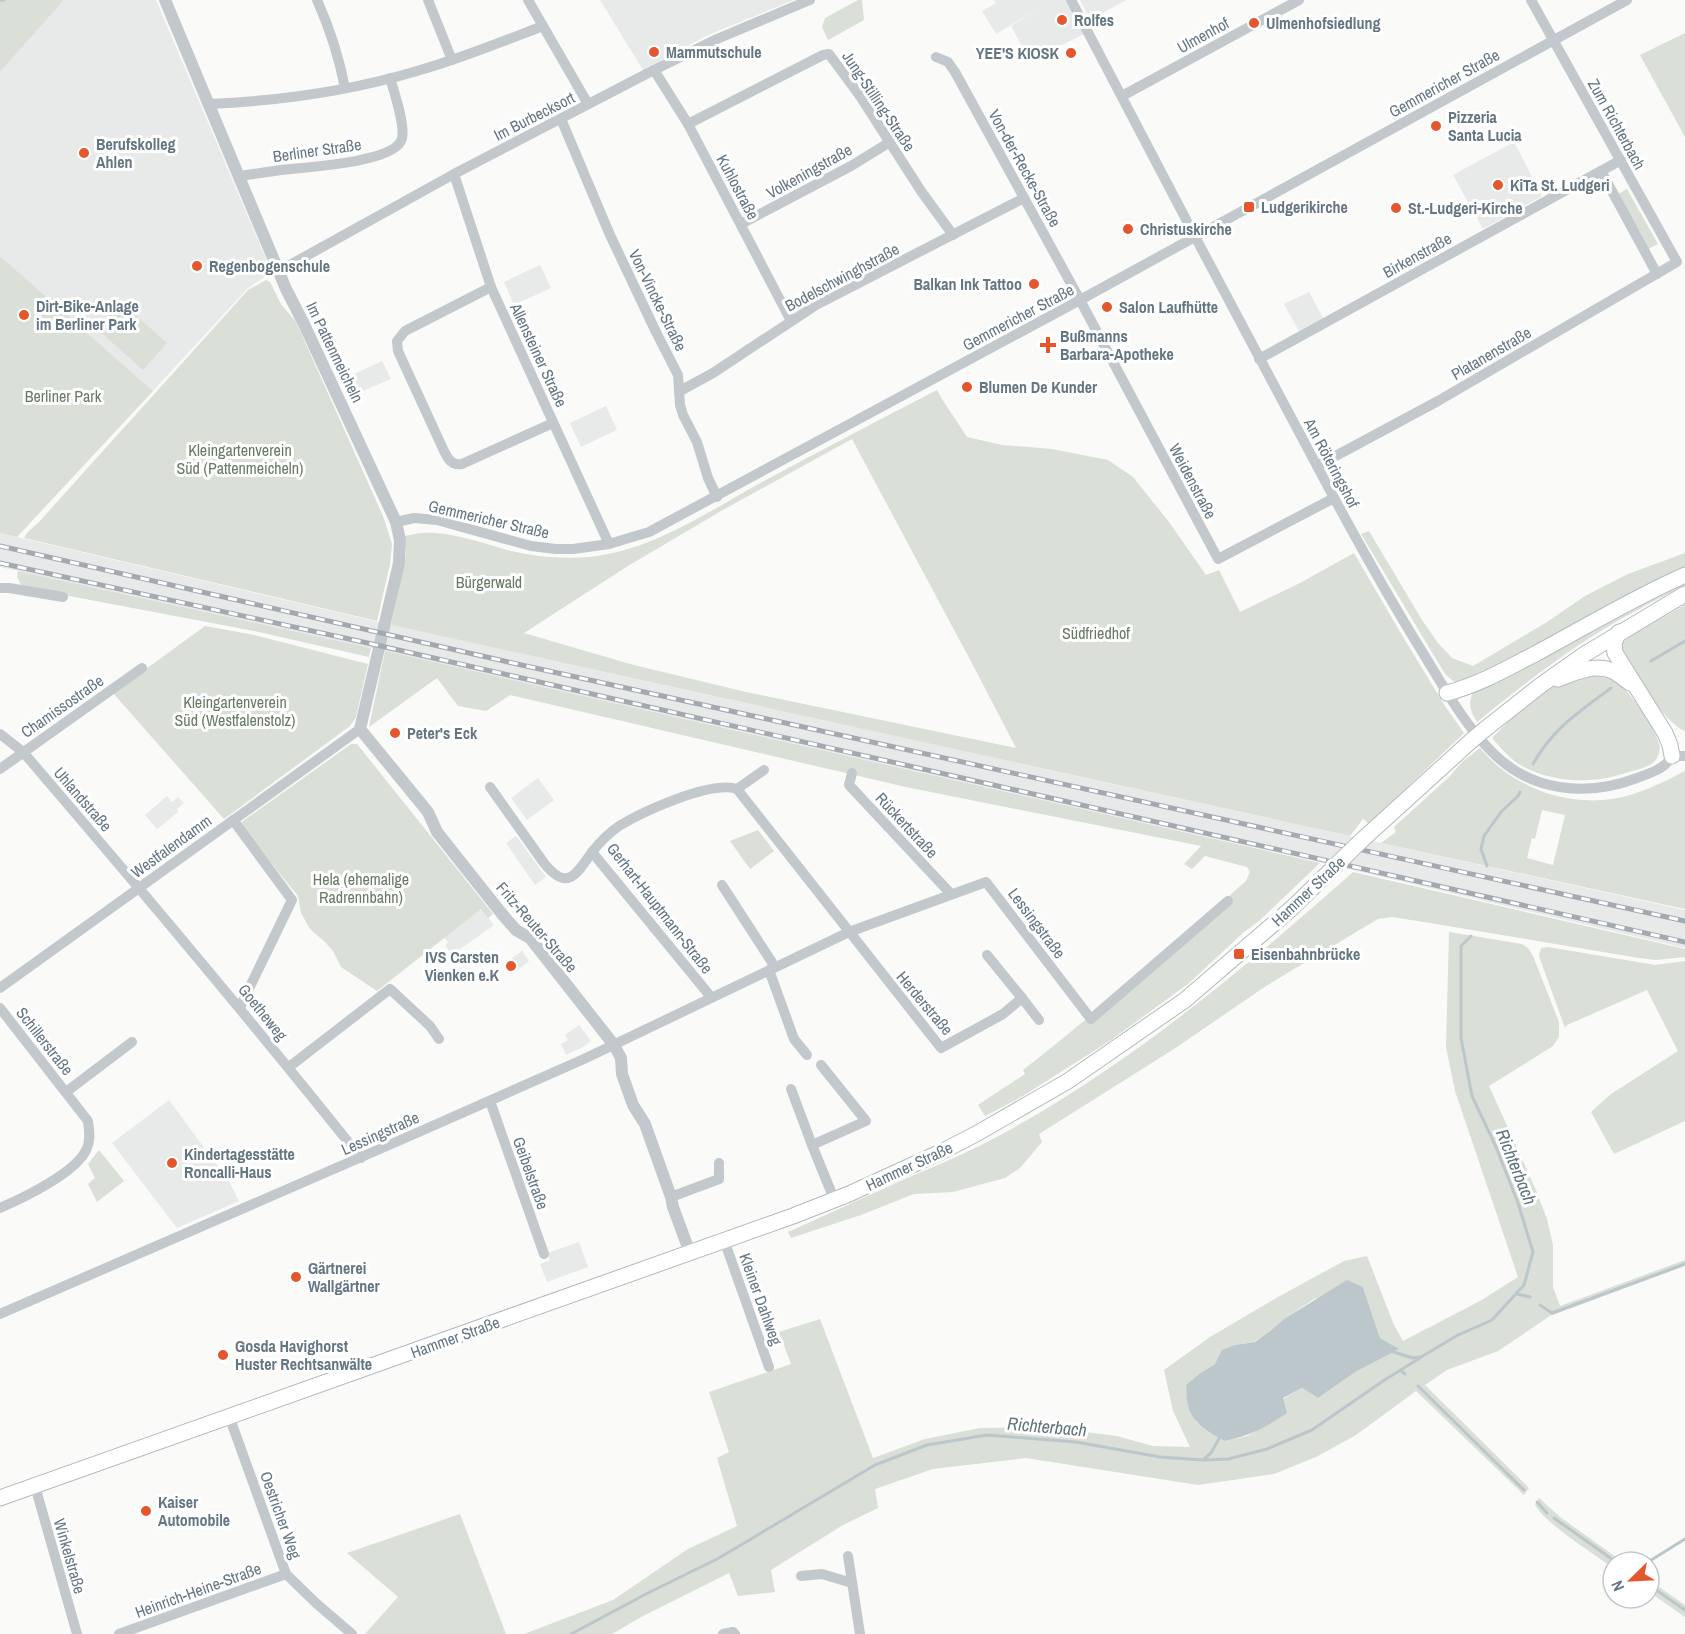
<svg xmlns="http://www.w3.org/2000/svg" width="1685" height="1634" font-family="'Archivo Narrow',sans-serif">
<rect width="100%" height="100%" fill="#fafaf8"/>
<g fill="#e8e9e9">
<path d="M 64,0 L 156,0 L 267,261 L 269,271 L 266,276 L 247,289 L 153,391 L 0,256 L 0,72 Z"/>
<path d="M 600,0 L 794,0 L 708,35 L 643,70 Z"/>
<path d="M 994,0 L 1066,0 L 1084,34 L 1030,61 L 1011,26 L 1044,5 L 996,34 L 982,11 L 996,3 Z"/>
<path d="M 1080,0 L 1126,0 L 1090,20 Z"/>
<path d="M 1514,142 L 1542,196 L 1483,229 L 1453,175 Z"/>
<path d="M 540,265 L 551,288 L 514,305 L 504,282 Z"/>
<path d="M 1309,292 L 1323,318 L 1299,331 L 1284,304 Z"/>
<path d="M 382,361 L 391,379 L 360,392 L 352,375 Z"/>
<path d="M 606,406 L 617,430 L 581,447 L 570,423 Z"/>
<path d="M 0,533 L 391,625 L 1685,910 L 1685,948 L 1323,863 L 371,648 L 0,567 Z"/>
<path d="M 538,778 L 554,800 L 527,820 L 511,798 Z"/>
<path d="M 167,796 L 172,802 L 178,797 L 184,803 L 177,809 L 178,812 L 157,829 L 145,815 Z"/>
<path d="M 516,836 L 546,877 L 535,885 L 506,843 Z"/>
<path d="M 481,909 L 494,925 L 452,955 L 445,945 L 448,942 L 444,937 Z"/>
<path d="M 522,951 L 529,961 L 512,974 L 504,964 Z"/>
<path d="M 579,1025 L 591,1041 L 583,1047 L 566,1055 L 561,1044 L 568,1040 L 565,1035 Z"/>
<path d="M 169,1100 L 230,1183 L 239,1201 L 177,1228 L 112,1143 Z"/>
<path d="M 579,1242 L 588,1267 L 547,1282 L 540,1264 L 550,1260 L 547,1253 Z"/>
</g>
<g fill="#dadfd7" fill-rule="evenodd">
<path d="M 0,0 L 64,0 L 0,72 Z"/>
<path d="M 858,0 L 862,0 L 864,20 L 828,40 L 822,27 L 825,18 Z"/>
<path d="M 1685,33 L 1685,137 L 1640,55 Z"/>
<path d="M 1627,189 L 1658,244 L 1648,249 L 1618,194 Z"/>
<path d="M 0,256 L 153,391 L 17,537 L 0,533 Z"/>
<path d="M 266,280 L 270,282 L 281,304 L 296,322 L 383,516 L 392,544 L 390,564 L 377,621 L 24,538 L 27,533 L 39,522 L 248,290 Z"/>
<path d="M 121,302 L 167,343 L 143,370 L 97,329 Z"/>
<path d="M 937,390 L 942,399 L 967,437 L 1002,445 L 1052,449 L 1108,460 L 1133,477 L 1169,522 L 1206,575 L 1219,570 L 1240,612 L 1300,583 L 1354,553 L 1400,632 L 1445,706 L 1464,733 L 1369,824 L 1363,819 L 1350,836 L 391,625 L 406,554 L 405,536 C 411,535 417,533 423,533 C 448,531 483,543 507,550 C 534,557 562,559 589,557 C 652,551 709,511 764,481 C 821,450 879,420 937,390 ZM 852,439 L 975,669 L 1016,748 L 746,692 L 630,664 L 524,633 L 628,566 L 721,511 Z"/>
<path d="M 1369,531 L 1422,620 L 1438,643 L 1452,658 L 1473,666 L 1547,622 L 1585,596 L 1628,574 L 1685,553 L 1685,568 L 1667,575 L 1610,604 L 1486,674 L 1460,683 L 1453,681 L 1445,674 L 1361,534 Z"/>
<path d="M 18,571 L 371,648 L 369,657 L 254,631 L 22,587 L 17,577 Z"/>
<path d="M 1685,579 L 1685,585 C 1652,602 1619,619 1588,639 C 1549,664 1513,693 1477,722 C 1470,711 1468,703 1473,692 Z"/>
<path d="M 1685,605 L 1685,731 C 1664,723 1635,673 1622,653 C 1621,645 1623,642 1629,637 Z"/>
<path d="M 205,626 L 254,635 L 368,664 L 356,717 L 350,726 L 224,819 L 113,693 Z"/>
<path d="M 385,651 L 1320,863 L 1259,921 L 1244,932 L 1188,984 L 1111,1040 L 1023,1096 L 985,1116 L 978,1105 L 1025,1074 L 1023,1070 C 1100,1010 1173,946 1246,881 L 1250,872 L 1247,867 L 1205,856 L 1192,869 L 1184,864 L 1201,846 L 906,787 L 510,695 L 486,711 L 458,706 L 437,678 L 369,727 Z"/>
<path d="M 1585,675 C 1593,675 1606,674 1612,678 C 1626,685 1660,733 1660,749 C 1660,751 1658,756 1657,758 C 1652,767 1639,769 1629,772 C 1594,784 1556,784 1522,766 C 1511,760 1501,748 1492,738 C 1510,719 1535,696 1558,684 C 1567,680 1577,678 1585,675 Z"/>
<path d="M 351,744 L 357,744 L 493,914 L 488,918 L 481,909 L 377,991 L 341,967 L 333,951 L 325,942 L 310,929 L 301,913 L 298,896 L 239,824 Z"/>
<path d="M 1480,748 C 1511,786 1563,806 1612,799 C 1638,795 1662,783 1685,771 L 1685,909 L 1381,843 L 1396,832 L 1394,827 L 1449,777 L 1463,761 ZM 1542,810 L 1565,815 L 1553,865 L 1527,858 L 1532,838 L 1535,839 Z"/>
<path d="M 758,830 L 774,851 L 750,869 L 730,841 Z"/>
<path d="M 1353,872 L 1685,949 L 1685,957 L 1656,960 L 1639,958 L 1430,923 L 1392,917 L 1378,919 L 1266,986 L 1174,1049 L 1039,1134 L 1042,1142 L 1020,1168 L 1005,1178 L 953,1192 L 914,1194 L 861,1215 L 791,1238 L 788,1232 C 827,1214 866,1197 905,1179 C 938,1165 972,1151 1004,1133 C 1132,1063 1245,968 1353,872 Z"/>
<path d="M 1449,932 L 1522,944 L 1528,948 L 1533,956 L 1559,1022 L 1559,1037 L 1553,1046 L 1489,1086 L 1536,1190 L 1547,1219 L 1553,1245 L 1553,1287 L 1560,1306 L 1685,1260 L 1685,1266 L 1550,1316 L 1498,1351 L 1447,1370 L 1425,1385 L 1529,1488 L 1524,1495 L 1416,1391 L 1356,1435 L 1316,1457 L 1274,1474 L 1198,1485 L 1026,1458 L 933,1469 L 875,1489 L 878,1508 L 843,1525 L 771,1570 L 775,1592 L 738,1596 L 729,1573 L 643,1616 L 612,1634 L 524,1634 L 613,1600 L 688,1549 L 737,1526 L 717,1458 L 729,1452 L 709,1392 L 791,1364 L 779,1332 L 820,1319 L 873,1458 L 925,1439 L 980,1428 L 1047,1427 L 1117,1436 L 1153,1446 L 1190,1447 L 1173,1411 L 1164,1370 L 1210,1337 L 1278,1297 L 1344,1261 L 1367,1256 L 1394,1325 L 1403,1341 L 1480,1301 L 1518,1277 L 1455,1091 L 1446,1047 ZM 1363,1287 L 1380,1338 L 1398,1349 L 1357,1371 L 1318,1398 L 1302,1388 L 1283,1399 L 1273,1422 L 1247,1436 L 1225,1441 L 1210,1433 L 1196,1422 L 1202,1372 L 1215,1364 L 1235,1345 L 1254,1342 L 1270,1331 L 1284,1319 L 1314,1299 Z"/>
<path d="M 1548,947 L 1655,965 L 1685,961 L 1685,1121 L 1614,1154 L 1591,1112 L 1611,1094 L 1678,1051 L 1647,990 L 1567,1025 L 1565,1028 L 1539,956 L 1541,948 Z"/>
<path d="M 99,1150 L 124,1181 L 97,1202 L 88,1184 L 95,1178 L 88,1164 Z"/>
<path d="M 1539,1498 L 1560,1517 L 1623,1562 L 1613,1562 L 1613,1568 C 1593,1553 1547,1525 1535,1505 Z"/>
<path d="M 460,1514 L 506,1634 L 365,1634 L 398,1597 L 347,1553 Z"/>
<path d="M 1649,1580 L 1685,1605 L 1685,1617 L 1649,1592 Z"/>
</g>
<path fill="#bbc7cb" d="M 1347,1280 L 1363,1287 L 1380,1338 L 1399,1349 L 1357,1371 L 1318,1398 L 1302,1388 L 1283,1398 L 1287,1413 C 1265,1428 1251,1435 1225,1441 C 1209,1433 1192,1423 1188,1405 C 1186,1399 1187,1391 1186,1385 L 1202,1372 L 1215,1364 L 1222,1350 L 1235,1345 L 1255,1342 L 1270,1331 L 1284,1319 Z"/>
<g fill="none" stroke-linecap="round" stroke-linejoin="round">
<g stroke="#bbc7cb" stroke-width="3">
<path d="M 0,0 L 4,0"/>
<path d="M 1651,661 L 1685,641"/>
<path d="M 1533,764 C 1552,729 1580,711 1611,688"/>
<path d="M 1487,866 L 1481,849 L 1484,836 L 1501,812 L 1518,796 L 1520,792"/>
<path d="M 1517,1294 L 1530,1297"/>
<path d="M 1540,1305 L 1552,1313 L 1685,1264"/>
<path d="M 1390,1351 L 1413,1358 L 1421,1357 L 1458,1335 L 1492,1320 L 1524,1285 L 1533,1252 L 1518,1203 L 1496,1147 L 1472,1096 L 1461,1038 L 1461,946 L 1471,936"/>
<path d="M 1400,1370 L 1405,1374"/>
<path d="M 1418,1386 L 1524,1490"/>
<path d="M 1204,1460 L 1228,1459 L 1267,1449 L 1312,1430 L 1386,1379 L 1420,1358"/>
<path d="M 1537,1502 L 1547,1513"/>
<path d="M 1554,1518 L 1616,1562"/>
<path d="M 1648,1562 L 1685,1539"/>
<path d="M 1649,1585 L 1685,1610"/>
<path d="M 571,1634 L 646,1594 L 719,1558 L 875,1465 L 927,1445 L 987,1435 L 1076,1442 L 1160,1457 L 1203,1460 L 1211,1453 L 1221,1435"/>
</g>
<defs>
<g id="secondary">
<path d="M 1619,632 L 1614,643 L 1615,653 L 1665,733 L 1670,745 L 1672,756"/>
<path d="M 1558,679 C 1573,673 1593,664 1610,670 C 1617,672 1624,679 1630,683"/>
<path d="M 1447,693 C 1478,685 1506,669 1535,654 C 1585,627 1633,598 1685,575"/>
<path d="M 1484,730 L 1541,685 L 1585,654 L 1685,594"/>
<path d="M 1362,840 L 1471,741"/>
<path d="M 0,1498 L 793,1216 L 849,1194 L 943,1151 L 976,1134 L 1068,1081 L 1185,1000 L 1292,908 L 1332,869"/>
</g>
</defs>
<use href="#secondary" stroke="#b3babf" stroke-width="17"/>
<g stroke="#c3c8cc" stroke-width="10">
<path d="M 317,0 C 330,29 339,57 345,88"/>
<path d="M 428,0 L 452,60"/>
<path d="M 528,0 L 588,104"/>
<path d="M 1071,0 C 1155,161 1239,321 1325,481 C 1357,541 1390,600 1426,658 C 1446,691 1465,725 1493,753 C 1532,792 1587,797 1637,778 C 1650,773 1665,769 1672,756 L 1685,756"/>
<path d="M 936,57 L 948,62 L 955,72 L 1080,300 L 1218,559 L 1334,498"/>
<path d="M 654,70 L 688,124 L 791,321"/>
<path d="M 1122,96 L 1299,0"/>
<path d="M 209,104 C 279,101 350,91 417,71 C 460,59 501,42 543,26"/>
<path d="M 561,119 L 610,235 L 656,332 L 678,375 L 680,405 L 683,415 L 697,442 L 708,478 L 717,497"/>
<path d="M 688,124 L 823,55 L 829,54 L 860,96 L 921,191 L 953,235"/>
<path d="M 1601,171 L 1657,274"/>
<path d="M 454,174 L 491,287 L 609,544"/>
<path d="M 240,176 C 254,174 267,172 281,170 C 306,167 390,163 401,141 C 407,129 394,92 390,78"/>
<path d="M 741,224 L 851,166 L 890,142"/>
<path d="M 279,271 L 454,174 L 654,70 L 717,39 L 810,0"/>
<path d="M 491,287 L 405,331 L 397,341 L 398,351 L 444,451 C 448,459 452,466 462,464 L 553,423"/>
<path d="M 1259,359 L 1621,160"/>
<path d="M 680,391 L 713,373 L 816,305 L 1024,198"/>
<path d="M 1317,466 L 1438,401 L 1677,262 L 1531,0"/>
<path d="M 396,522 L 414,518 L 437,520 L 531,546 L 556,549 L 573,549 L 609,544 L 649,532 L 1080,300 L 1627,0"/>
<path d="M 0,588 L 9,588 L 63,597"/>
<path d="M 0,734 L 23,752 C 138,886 251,1020 361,1158"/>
<path d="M 0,769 L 142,668"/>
<path d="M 852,773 L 849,785 L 951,894"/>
<path d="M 490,787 L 544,863 C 567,892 576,875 592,852"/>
<path d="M 737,789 L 764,770"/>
<path d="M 233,820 L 292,900 L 240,1007"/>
<path d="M 722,885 L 775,967"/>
<path d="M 769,970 L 794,1039 L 807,1055"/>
<path d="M 0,988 L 360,729"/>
<path d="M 711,997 L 592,852 C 600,842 609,833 619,826 C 642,812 711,780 737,789 L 941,1048 L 1003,1014 L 1022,998 L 987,955"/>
<path d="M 1022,998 L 1039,1020"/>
<path d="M 0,1008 L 88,1121 C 89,1130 91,1139 87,1148 C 78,1172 23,1198 0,1208"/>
<path d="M 821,1065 L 866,1121 L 812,1145 L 834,1199"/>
<path d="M 289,1067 L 390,989 L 430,1026 L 439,1039"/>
<path d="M 791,1089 L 812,1145"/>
<path d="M 66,1092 L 132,1042"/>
<path d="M 490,1101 L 544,1254"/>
<path d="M 671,1197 L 719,1179 L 719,1163"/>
<path d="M 724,1240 L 769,1367"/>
<path d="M 0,1314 L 412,1135 L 584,1059 L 849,932 L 986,882 L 1091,1019 L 1228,901"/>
<path d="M 229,1416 L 286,1574 L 317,1604 L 352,1634"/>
<path d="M 35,1486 L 77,1634"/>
<path d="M 848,1556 L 860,1634"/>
<path d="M 801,1576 L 822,1574 L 852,1583"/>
<path d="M 119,1634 L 286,1574"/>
<path d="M 723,1634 L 733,1632 L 735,1634"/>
</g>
<path stroke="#c3c8cc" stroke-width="12" d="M 165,0 L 286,289 L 303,322 L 396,522 L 400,540 L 399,563 L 360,729 L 428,812 L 437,832 L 502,914 L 516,930 L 530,938 L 614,1045 L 621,1058 L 622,1074 L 633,1105 L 645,1124 L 671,1197 L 673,1207 L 690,1253"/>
<use href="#secondary" stroke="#fff" stroke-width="15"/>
<defs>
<g id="rail">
<path d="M 0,546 L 517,664 L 1685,921"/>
<path d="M 0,563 L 372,644 L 1685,942"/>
</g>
</defs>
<use href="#rail" stroke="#a2aab0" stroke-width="5"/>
<use href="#rail" stroke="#fff" stroke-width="3" stroke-dasharray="9" stroke-linecap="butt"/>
<defs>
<g id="secondary-bridge">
<path d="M 1471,741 L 1484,730"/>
<path d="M 1332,869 L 1362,840"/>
</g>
</defs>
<use href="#secondary-bridge" stroke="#b3babf" stroke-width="17" stroke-linecap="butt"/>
<use href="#secondary-bridge" stroke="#fff" stroke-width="15"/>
</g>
<g fill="#e4572e" stroke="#fff" stroke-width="2">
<circle cx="1062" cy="20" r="6"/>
<circle cx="1254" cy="23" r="6"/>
<circle cx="654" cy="52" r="6"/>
<circle cx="1071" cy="53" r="6"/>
<circle cx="1436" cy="126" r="6"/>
<circle cx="84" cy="153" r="6"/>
<circle cx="1498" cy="185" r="6"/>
<rect x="1243" y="201" width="12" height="12" rx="3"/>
<circle cx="1396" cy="208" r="6"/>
<circle cx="1128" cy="229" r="6"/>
<circle cx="197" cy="266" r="6"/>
<circle cx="1034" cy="284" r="6"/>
<circle cx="1107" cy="307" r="6"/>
<circle cx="24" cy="315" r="6"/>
<path d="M1045 336h6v6h6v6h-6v6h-6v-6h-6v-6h6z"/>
<circle cx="967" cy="387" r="6"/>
<circle cx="395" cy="733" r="6"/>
<rect x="1233" y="948" width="12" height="12" rx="3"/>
<circle cx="511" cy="966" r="6"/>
<circle cx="172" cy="1163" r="6"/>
<circle cx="296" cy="1277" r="6"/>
<circle cx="223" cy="1355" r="6"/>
<circle cx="146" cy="1511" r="6"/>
</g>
<g text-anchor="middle" stroke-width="6" stroke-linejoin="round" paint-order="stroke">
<g font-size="16" font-weight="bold" fill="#657683" stroke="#fff" text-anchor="start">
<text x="1074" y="26">Rolfes</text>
<text x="1266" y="29">Ulmenhofsiedlung</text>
<text x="666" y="58">Mammutschule</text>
<text x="1059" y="59" text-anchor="end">YEE'S KIOSK</text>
<text x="1448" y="123">Pizzeria<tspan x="1448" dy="18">Santa Lucia</tspan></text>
<text x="96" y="150">Berufskolleg<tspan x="96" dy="18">Ahlen</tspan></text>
<text x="1510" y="191">KiTa St. Ludgeri</text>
<text x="1261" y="213">Ludgerikirche</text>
<text x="1408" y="214">St.-Ludgeri-Kirche</text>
<text x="1140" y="235">Christuskirche</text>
<text x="209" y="272">Regenbogenschule</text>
<text x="1022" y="290" text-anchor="end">Balkan Ink Tattoo</text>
<text x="36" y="312">Dirt-Bike-Anlage<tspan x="36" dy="18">im Berliner Park</tspan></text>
<text x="1119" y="313">Salon Laufhütte</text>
<text x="1060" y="342">Bußmanns<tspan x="1060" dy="18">Barbara-Apotheke</tspan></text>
<text x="979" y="393">Blumen De Kunder</text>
<text x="407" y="739">Peter's Eck</text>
<text x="1251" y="960">Eisenbahnbrücke</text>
<text x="499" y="963" text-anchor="end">IVS Carsten<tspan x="499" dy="18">Vienken e.K</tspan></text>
<text x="184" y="1160">Kindertagesstätte<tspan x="184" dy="18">Roncalli-Haus</tspan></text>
<text x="308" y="1274">Gärtnerei<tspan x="308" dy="18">Wallgärtner</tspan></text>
<text x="235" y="1352">Gosda Havighorst<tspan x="235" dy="18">Huster Rechtsanwälte</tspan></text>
<text x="158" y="1508">Kaiser<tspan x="158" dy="18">Automobile</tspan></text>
</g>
<g font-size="16" fill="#657683" stroke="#fff">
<text transform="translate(1203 35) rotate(-29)" y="6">Ulmenhof</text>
<text transform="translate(1444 83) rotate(-29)" y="6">Gemmericher Straße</text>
<text transform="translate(879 101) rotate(56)" y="6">Jung-Stilling-Straße</text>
<text transform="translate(534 116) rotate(-27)" y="6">Im Burbecksort</text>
<text transform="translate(1617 124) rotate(61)" y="6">Zum Richterbach</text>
<text transform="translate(317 150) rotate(-8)" y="6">Berliner Straße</text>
<text transform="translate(1025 168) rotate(61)" y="6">Von-der-Recke-Straße</text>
<text transform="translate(809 171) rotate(-29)" y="6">Volkeningstraße</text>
<text transform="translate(738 187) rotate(62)" y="6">Kuhlostraße</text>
<text transform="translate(1417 255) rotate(-29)" y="6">Birkenstraße</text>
<text transform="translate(842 277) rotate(-28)" y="6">Bodelschwinghstraße</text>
<text transform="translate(658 300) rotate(64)" y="6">Von-Vincke-Straße</text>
<text transform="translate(1018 317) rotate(-28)" y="6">Gemmericher Straße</text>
<text transform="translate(335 352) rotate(64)" y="6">Im Pattenmeicheln</text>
<text transform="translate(1491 353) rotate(-30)" y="6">Platanenstraße</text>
<text transform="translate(539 355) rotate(65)" y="6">Allensteiner Straße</text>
<text transform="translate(1332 463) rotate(62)" y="6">Am Röteringshof</text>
<text transform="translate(1193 481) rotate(62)" y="6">Weidenstraße</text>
<text transform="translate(489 519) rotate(13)" y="6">Gemmericher Straße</text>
<text transform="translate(62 706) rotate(-35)" y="6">Chamissostraße</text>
<text transform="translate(83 799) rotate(49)" y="6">Uhlandstraße</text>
<text transform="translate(907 825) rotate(47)" y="6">Rückertstraße</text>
<text transform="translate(171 846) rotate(-36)" y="6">Westfalendamm</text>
<text transform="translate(1308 891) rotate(-43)" y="6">Hammer Straße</text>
<text transform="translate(660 908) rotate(52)" y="6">Gerhart-Hauptmann-Straße</text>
<text transform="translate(1037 923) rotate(53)" y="6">Lessingstraße</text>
<text transform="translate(537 927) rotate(49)" y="6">Fritz-Reuter-Straße</text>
<text transform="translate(925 1003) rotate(50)" y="6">Herderstraße</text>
<text transform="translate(263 1012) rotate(51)" y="6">Goetheweg</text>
<text transform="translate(45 1041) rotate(52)" y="6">Schillerstraße</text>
<text transform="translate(380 1133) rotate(-24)" y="6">Lessingstraße</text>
<text transform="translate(909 1166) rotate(-25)" y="6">Hammer Straße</text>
<text transform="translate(531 1173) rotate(70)" y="6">Geibelstraße</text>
<text transform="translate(761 1299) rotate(70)" y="6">Kleiner Dahlweg</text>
<text transform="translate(455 1337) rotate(-20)" y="6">Hammer Straße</text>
<text transform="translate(281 1515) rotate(70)" y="6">Oestricher Weg</text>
<text transform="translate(70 1556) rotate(74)" y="6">Winkelstraße</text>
<text transform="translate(198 1590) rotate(-20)" y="6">Heinrich-Heine-Straße</text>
</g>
<g font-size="16" fill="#687a64" stroke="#fff">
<text x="63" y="402">Berliner Park</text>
<text x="240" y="456">Kleingartenverein<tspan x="240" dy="18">Süd (Pattenmeicheln)</tspan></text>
<text x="489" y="588">Bürgerwald</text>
<text x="1096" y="639">Südfriedhof</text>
<text x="235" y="708">Kleingartenverein<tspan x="235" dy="18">Süd (Westfalenstolz)</tspan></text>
<text x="361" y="885">Hela (ehemalige<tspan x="361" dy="18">Radrennbahn)</tspan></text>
</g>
<g font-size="18" font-style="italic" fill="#60757c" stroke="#fff">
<text transform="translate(1516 1167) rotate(68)" y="6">Richterbach</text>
<text transform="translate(1047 1427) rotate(5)" y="6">Richterbach</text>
</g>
</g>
<g transform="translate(1631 1580) rotate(246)"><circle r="28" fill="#ffffff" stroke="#c1c8cd" stroke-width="1.5"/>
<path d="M0-4.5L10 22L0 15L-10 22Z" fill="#e4572e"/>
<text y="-9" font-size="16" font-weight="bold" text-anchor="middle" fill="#657683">N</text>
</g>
</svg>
